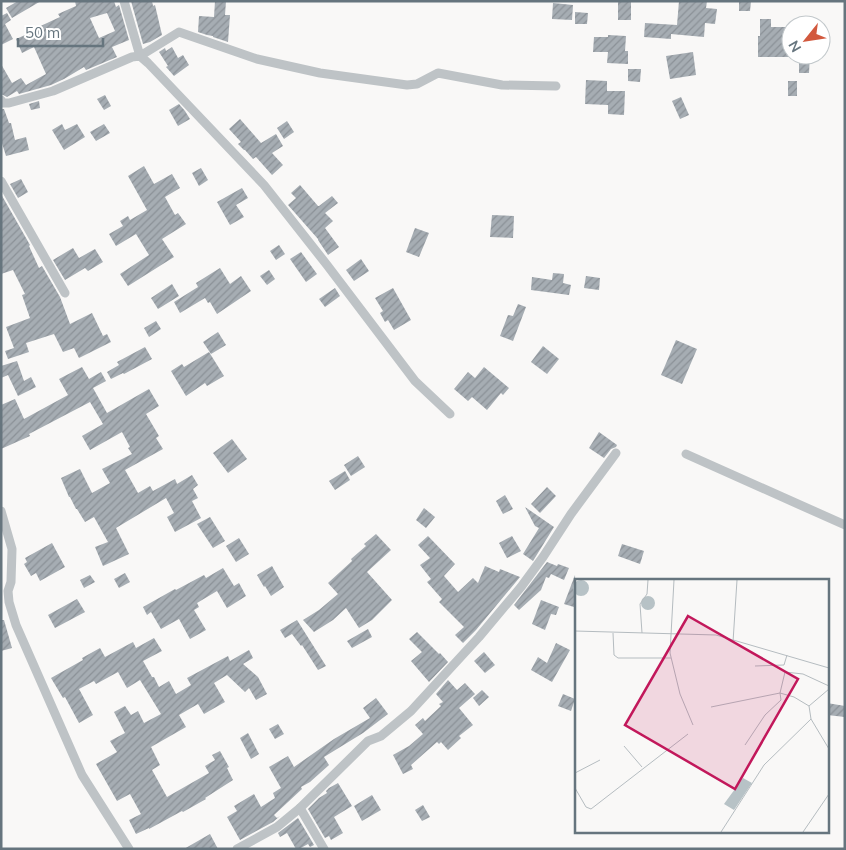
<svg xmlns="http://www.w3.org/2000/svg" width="846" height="850" font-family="Mulish,sans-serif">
<defs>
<pattern id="building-hatch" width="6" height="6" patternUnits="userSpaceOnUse" patternTransform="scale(1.25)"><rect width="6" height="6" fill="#a6adb3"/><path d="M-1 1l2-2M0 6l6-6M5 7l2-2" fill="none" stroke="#8b9197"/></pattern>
</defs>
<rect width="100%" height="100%" fill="#f9f8f7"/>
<g fill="url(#building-hatch)" fill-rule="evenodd">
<path d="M 18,1 L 41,1 L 12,18 L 6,8 Z"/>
<path d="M 75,1 L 114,1 L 116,7 L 119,5 L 129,40 L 112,47 L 117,57 L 86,70 L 84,67 L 64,79 L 51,85 L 19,94 L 17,91 L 7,97 L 1,94 L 1,64 L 12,83 L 21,78 L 26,85 L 46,74 L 34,47 L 22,53 L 16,39 L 32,32 L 32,30 L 60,17 L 58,14 L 76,6 ZM 107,13 L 115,31 L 99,38 L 90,18 Z"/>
<path d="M 131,1 L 152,1 L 153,6 L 155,5 L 162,35 L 150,42 L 143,44 Z"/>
<path d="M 215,1 L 226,1 L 225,15 L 230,15 L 228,42 L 213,37 L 213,36 L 207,35 L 198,32 L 199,16 L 214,17 Z"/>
<rect x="618" y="1" width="13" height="19"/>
<path d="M 679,1 L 707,1 L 706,8 L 717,9 L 715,24 L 705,23 L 704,37 L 671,34 L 671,39 L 644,37 L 645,23 L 677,25 Z"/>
<path d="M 739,1 L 751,1 L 750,11 L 739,11 Z"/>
<path d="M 553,3 L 573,5 L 572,20 L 552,19 Z"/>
<path d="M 575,12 L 588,13 L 587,24 L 575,24 Z"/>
<path d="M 7,13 L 11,20 L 5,24 L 13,39 L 1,45 L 1,16 Z"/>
<path d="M 760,19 L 771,19 L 771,27 L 788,27 L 789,57 L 758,57 L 758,36 L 760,36 Z"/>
<path d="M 608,35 L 626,36 L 625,51 L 628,51 L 628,64 L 607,63 L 608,52 L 593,52 L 594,37 L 608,37 Z"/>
<path d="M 172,47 L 178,58 L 183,55 L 189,65 L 174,76 L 166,67 L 168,66 L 159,52 L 165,48 L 166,51 Z"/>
<path d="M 693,52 L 696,75 L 670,79 L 666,56 Z"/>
<path d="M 799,55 L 810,55 L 809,73 L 799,73 Z"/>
<path d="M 628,69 L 641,69 L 640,82 L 628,81 Z"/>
<path d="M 586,80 L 607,81 L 607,91 L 625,91 L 624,115 L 608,114 L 608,105 L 585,104 Z"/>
<rect x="788" y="81" width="9" height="15"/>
<path d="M 105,95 L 111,106 L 104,110 L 97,99 Z"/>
<path d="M 681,97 L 689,115 L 680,119 L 672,101 Z"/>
<path d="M 39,101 L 40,108 L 31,110 L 29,104 Z"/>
<path d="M 179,104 L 185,111 L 190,119 L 178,126 L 169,110 Z"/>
<path d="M 1,109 L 4,109 L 9,123 L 11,123 L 15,140 L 26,137 L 29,150 L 6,156 L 1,140 Z"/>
<path d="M 240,119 L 261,143 L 276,134 L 283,146 L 272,153 L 283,165 L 272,175 L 256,157 L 253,159 L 245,150 L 244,150 L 238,144 L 241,142 L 229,129 Z"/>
<path d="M 287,121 L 294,132 L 284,139 L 277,128 Z"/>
<path d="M 62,124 L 65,130 L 77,124 L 85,137 L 64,150 L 52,130 Z"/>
<path d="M 104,124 L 110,133 L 96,141 L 90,132 Z"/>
<path d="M 144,166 L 154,184 L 172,174 L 180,188 L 165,197 L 175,215 L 178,213 L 186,224 L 162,239 L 174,257 L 128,286 L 120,274 L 149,255 L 136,234 L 116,246 L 109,234 L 123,226 L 120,221 L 128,216 L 130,220 L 147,210 L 128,176 Z"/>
<path d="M 201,168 L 208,180 L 199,186 L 192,173 Z"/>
<path d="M 21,179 L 28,192 L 18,198 L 10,184 Z"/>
<path d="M 300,185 L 318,206 L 319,206 L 332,196 L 338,203 L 325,213 L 333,221 L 325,228 L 339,247 L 328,255 L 318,240 L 318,239 L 288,205 L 296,198 L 291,193 Z"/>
<path d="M 242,188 L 248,198 L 236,205 L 244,217 L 230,225 L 217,202 Z"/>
<path d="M 1,194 L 30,245 L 29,246 L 39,268 L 42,266 L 60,297 L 70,324 L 92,313 L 103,336 L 107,334 L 111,342 L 79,358 L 74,348 L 63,352 L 54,334 L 26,343 L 29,352 L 8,359 L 5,351 L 14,348 L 6,327 L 30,318 L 22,295 L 25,294 L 13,270 L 1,274 Z"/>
<path d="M 492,215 L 514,216 L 513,238 L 490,237 Z"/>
<path d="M 415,228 L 429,233 L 419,257 L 406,252 Z"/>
<path d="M 279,245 L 285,254 L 276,260 L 270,251 Z"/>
<path d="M 73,248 L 79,258 L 95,249 L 103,262 L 88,271 L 85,268 L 65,280 L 53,260 Z"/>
<path d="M 301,252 L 317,274 L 306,282 L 290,259 Z"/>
<path d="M 361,259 L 369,271 L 354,281 L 346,270 Z"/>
<path d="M 220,268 L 230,284 L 241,276 L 251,291 L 217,314 L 210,302 L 208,303 L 205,298 L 180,313 L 174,302 L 198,287 L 196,283 Z"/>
<path d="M 269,270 L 275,279 L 267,285 L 260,276 Z"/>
<path d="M 553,273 L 564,274 L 563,283 L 571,285 L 569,295 L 531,290 L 532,277 L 552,280 Z"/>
<path d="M 586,276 L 600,278 L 599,290 L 584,288 Z"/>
<path d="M 172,284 L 179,296 L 158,309 L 151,298 Z"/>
<path d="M 335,288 L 340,296 L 325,307 L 319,299 Z"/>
<path d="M 393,288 L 411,320 L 394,330 L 388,320 L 385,322 L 380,313 L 383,311 L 375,298 Z"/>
<path d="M 518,304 L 526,307 L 513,341 L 500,336 L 508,315 L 513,316 Z"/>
<path d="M 156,321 L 161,329 L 149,337 L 144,328 Z"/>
<path d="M 218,332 L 226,345 L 211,354 L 203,342 Z"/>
<path d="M 676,340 L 697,349 L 682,384 L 661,375 Z"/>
<path d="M 543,346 L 559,359 L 547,374 L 531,362 Z"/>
<path d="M 145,347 L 152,359 L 124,374 L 123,373 L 111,379 L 107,372 L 119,365 L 117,362 Z"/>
<path d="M 209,352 L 224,376 L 207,386 L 205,383 L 186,396 L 171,371 L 182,364 L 184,367 Z"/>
<path d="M 17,361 L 24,381 L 31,377 L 36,387 L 18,396 L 8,375 L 1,378 L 1,366 Z"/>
<path d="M 82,367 L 89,379 L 101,372 L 106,381 L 93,388 L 107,413 L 149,389 L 159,406 L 146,414 L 159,436 L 156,438 L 163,449 L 125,470 L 138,493 L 150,486 L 153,491 L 175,479 L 177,484 L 192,475 L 198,485 L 193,489 L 198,498 L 192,501 L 201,518 L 175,532 L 167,517 L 174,513 L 166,498 L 116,528 L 129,554 L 103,566 L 95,547 L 108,542 L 94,517 L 85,522 L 77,509 L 76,509 L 70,497 L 69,497 L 61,478 L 80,469 L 92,493 L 110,483 L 102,469 L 132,454 L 128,448 L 130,447 L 122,432 L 90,450 L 82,436 L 103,424 L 90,402 L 29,434 L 30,436 L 1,449 L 1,405 L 15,399 L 24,419 L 68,395 L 59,379 Z"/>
<path d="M 484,367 L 509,388 L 503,395 L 501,393 L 487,410 L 472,397 L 468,401 L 454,389 L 468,372 L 475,378 Z"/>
<path d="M 599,432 L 617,445 L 616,447 L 611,449 L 604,458 L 589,448 Z"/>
<path d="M 232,439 L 247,459 L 228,473 L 213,453 Z"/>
<path d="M 358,456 L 365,467 L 351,476 L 344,465 Z"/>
<path d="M 345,471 L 350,480 L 335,490 L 329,481 Z"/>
<path d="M 547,487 L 556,496 L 540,513 L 531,504 Z"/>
<path d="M 505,495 L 513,509 L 503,514 L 496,501 Z"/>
<path d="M 525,507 L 554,527 L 533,561 L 523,554 L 539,528 L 535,526 Z"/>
<path d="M 424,508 L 435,517 L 426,528 L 416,520 Z"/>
<path d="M 210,517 L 225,541 L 213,548 L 197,524 Z"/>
<path d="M 376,534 L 391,550 L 367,572 L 392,600 L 372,620 L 359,628 L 346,608 L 333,620 L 314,632 L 303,620 L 319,610 L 338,594 L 328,583 L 352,561 L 351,559 L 366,546 L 364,544 Z"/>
<path d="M 428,536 L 455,564 L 444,576 L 458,592 L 473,578 L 478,583 L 485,566 L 499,572 L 500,569 L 520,577 L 476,630 L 463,643 L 455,635 L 464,627 L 439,602 L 442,599 L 427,582 L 431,579 L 420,565 L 430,558 L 418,545 Z"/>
<path d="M 512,536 L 521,551 L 507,558 L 499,543 Z"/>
<path d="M 239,538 L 249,554 L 236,562 L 226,546 Z"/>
<path d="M 52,543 L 65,567 L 40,581 L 36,573 L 31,576 L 24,564 L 27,562 L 25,558 Z"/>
<path d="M 622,544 L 644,551 L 640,564 L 618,556 Z"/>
<path d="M 547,562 L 557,566 L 558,564 L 569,568 L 564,580 L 551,574 L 549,578 L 546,577 L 541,590 L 519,610 L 514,605 Z"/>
<path d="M 272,566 L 284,587 L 271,596 L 265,586 L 264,587 L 257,575 Z"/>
<path d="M 223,568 L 234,586 L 239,583 L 246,596 L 227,608 L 217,591 L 197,603 L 199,607 L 194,610 L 206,630 L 190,639 L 179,619 L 161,629 L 151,612 L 147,615 L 143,607 L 175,589 L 176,590 L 204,575 L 206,578 Z"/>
<path d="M 125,573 L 130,582 L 119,588 L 114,579 Z"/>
<path d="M 90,575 L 95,582 L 84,588 L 80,580 Z"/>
<path d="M 575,575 L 576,602 L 574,607 L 564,604 Z"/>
<path d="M 77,599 L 85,612 L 55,628 L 48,615 Z"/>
<path d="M 541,600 L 559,607 L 556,615 L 551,614 L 545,630 L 532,624 Z"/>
<path d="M 1,620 L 4,620 L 12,648 L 1,651 Z"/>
<path d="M 297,620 L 326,666 L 318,670 L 302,645 L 301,646 L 292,634 L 285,638 L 280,630 Z"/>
<path d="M 368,629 L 372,637 L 352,648 L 347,641 Z"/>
<path d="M 417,632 L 439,654 L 440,653 L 448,662 L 429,682 L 411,661 L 422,652 L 409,639 Z"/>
<path d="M 154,638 L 162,651 L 143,661 L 152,677 L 154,677 L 159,687 L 169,681 L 176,694 L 191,685 L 187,678 L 228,656 L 230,661 L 249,650 L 253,658 L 243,664 L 258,677 L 267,694 L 256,700 L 249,688 L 245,692 L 227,675 L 214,683 L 225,702 L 204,714 L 198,704 L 179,715 L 186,727 L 151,747 L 160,765 L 152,770 L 167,797 L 209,773 L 205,766 L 215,760 L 212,755 L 220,751 L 229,767 L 227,768 L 233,780 L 205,798 L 206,799 L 183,812 L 182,811 L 149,829 L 149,828 L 136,834 L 129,820 L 141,814 L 130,794 L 117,801 L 96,764 L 117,752 L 110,741 L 125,733 L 114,712 L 125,706 L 131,715 L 138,711 L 144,723 L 161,714 L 140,680 L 127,688 L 118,672 L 96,684 L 94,681 L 79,689 L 93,715 L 79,723 L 65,697 L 63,698 L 51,678 L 83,660 L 82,658 L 100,648 L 105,657 L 133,642 L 136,648 Z"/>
<path d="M 556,643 L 570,650 L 552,682 L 531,670 L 538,657 L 547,663 Z"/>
<path d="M 484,652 L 495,665 L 485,673 L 474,661 Z"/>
<path d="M 448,680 L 457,690 L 465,683 L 475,694 L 459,708 L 473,725 L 459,736 L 461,738 L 448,750 L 441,742 L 439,744 L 437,742 L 411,765 L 413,769 L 403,774 L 393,755 L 409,746 L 423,734 L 415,725 L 423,718 L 425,721 L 441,706 L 439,704 L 443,702 L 436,694 Z"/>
<path d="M 482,690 L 489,697 L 479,706 L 473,698 Z"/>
<path d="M 563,694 L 575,699 L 571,711 L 558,706 Z"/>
<path d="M 376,698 L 388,714 L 363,733 L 324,757 L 329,765 L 310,782 L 301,787 L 302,789 L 274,815 L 277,818 L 280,816 L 273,822 L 240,840 L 227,817 L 237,811 L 234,806 L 254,794 L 261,807 L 275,798 L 273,793 L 281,788 L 269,767 L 288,756 L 294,767 L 334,739 L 370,718 L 363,708 Z"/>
<path d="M 827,703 L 845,706 L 845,717 L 827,715 Z"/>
<path d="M 278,724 L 284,734 L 275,739 L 269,729 Z"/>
<path d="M 248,733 L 259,754 L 251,759 L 240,738 Z"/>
<path d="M 338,783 L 352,806 L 334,817 L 343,833 L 331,840 L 329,836 L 325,838 L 308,809 L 319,798 L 327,793 L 326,791 L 329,788 Z"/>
<path d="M 372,795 L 381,810 L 362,821 L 354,806 Z"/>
<path d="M 423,805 L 430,817 L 422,821 L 415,810 Z"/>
<path d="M 298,818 L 314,845 L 310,847 L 308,844 L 299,849 L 296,849 L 287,833 L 280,837 L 278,833 Z"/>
<path d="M 210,834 L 218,849 L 184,849 Z"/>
</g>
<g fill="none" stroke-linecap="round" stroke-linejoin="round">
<g stroke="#bec3c6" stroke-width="9">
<path d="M 124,1 L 140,56 L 179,32 L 257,59 L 320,73 L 407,85 L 417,84 L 438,73 L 502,85 L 556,86"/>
<path d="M 1,100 L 3,103 L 9,103 L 53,91 L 132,57 L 140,56 L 148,63 L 264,185 L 327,265 L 415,381 L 450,414"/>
<path d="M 1,181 L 65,293"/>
<path d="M 686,454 L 845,525"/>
<path d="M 1,511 L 12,549 L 11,582 L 8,591 L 9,602 L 16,625 L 82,775 L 129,849"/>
<path d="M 300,808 L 324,849"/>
<path d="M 237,849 L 277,827 L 300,808 L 368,741 L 381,736 L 411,711 L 479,637 L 521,587 L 543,557 L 571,514 L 616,453"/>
</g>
</g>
<g transform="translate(575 579)">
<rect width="254" height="254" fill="#f9f8f7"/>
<path d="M-2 9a8 8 0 1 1 16 0a8 8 0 1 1-16 0ZM66 24a7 7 0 1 1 14 0a7 7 0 1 1-14 0ZM 168,199 L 177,204 L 159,231 L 149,225 Z" fill="#b7c2c6"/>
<path fill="none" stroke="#b5bcc0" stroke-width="1" d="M 99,1 L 95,74 L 105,115 L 118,146M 0,52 L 141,56 L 254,89M 38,54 L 39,76 L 43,79 L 96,79M 67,54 L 65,25 L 72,15 L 73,1M 158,63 L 162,1M 180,87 L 209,86 L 212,76M 136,128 L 205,114 L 210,93 L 228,95 L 254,107M 236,140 L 254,170M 170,166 L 190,136 L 206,121 L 205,114 L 219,118 L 234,127M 49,167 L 67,188M 0,194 L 25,181M 0,209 L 11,228 L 16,230 L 113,155M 146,253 L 189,186 L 236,140 L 234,127 L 254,110M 228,253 L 254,215"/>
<path fill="#c2185b" fill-opacity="0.15" stroke="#c2185b" stroke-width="2.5" d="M 113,37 L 223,100 L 160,210 L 50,146 Z"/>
<rect width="254" height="254" fill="none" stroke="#66757e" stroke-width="2.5"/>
</g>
<rect width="846" height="850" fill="none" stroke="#66757e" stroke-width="5"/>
<g transform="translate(806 40) rotate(240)"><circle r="24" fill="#ffffff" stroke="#c2c8cb"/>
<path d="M0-4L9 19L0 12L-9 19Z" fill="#d2593e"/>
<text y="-8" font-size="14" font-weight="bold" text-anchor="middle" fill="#66757e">N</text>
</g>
<path d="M18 38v8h85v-8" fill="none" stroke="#66757e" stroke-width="2.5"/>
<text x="25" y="38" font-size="15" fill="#66757e" stroke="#ffffff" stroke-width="4" paint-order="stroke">50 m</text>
</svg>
